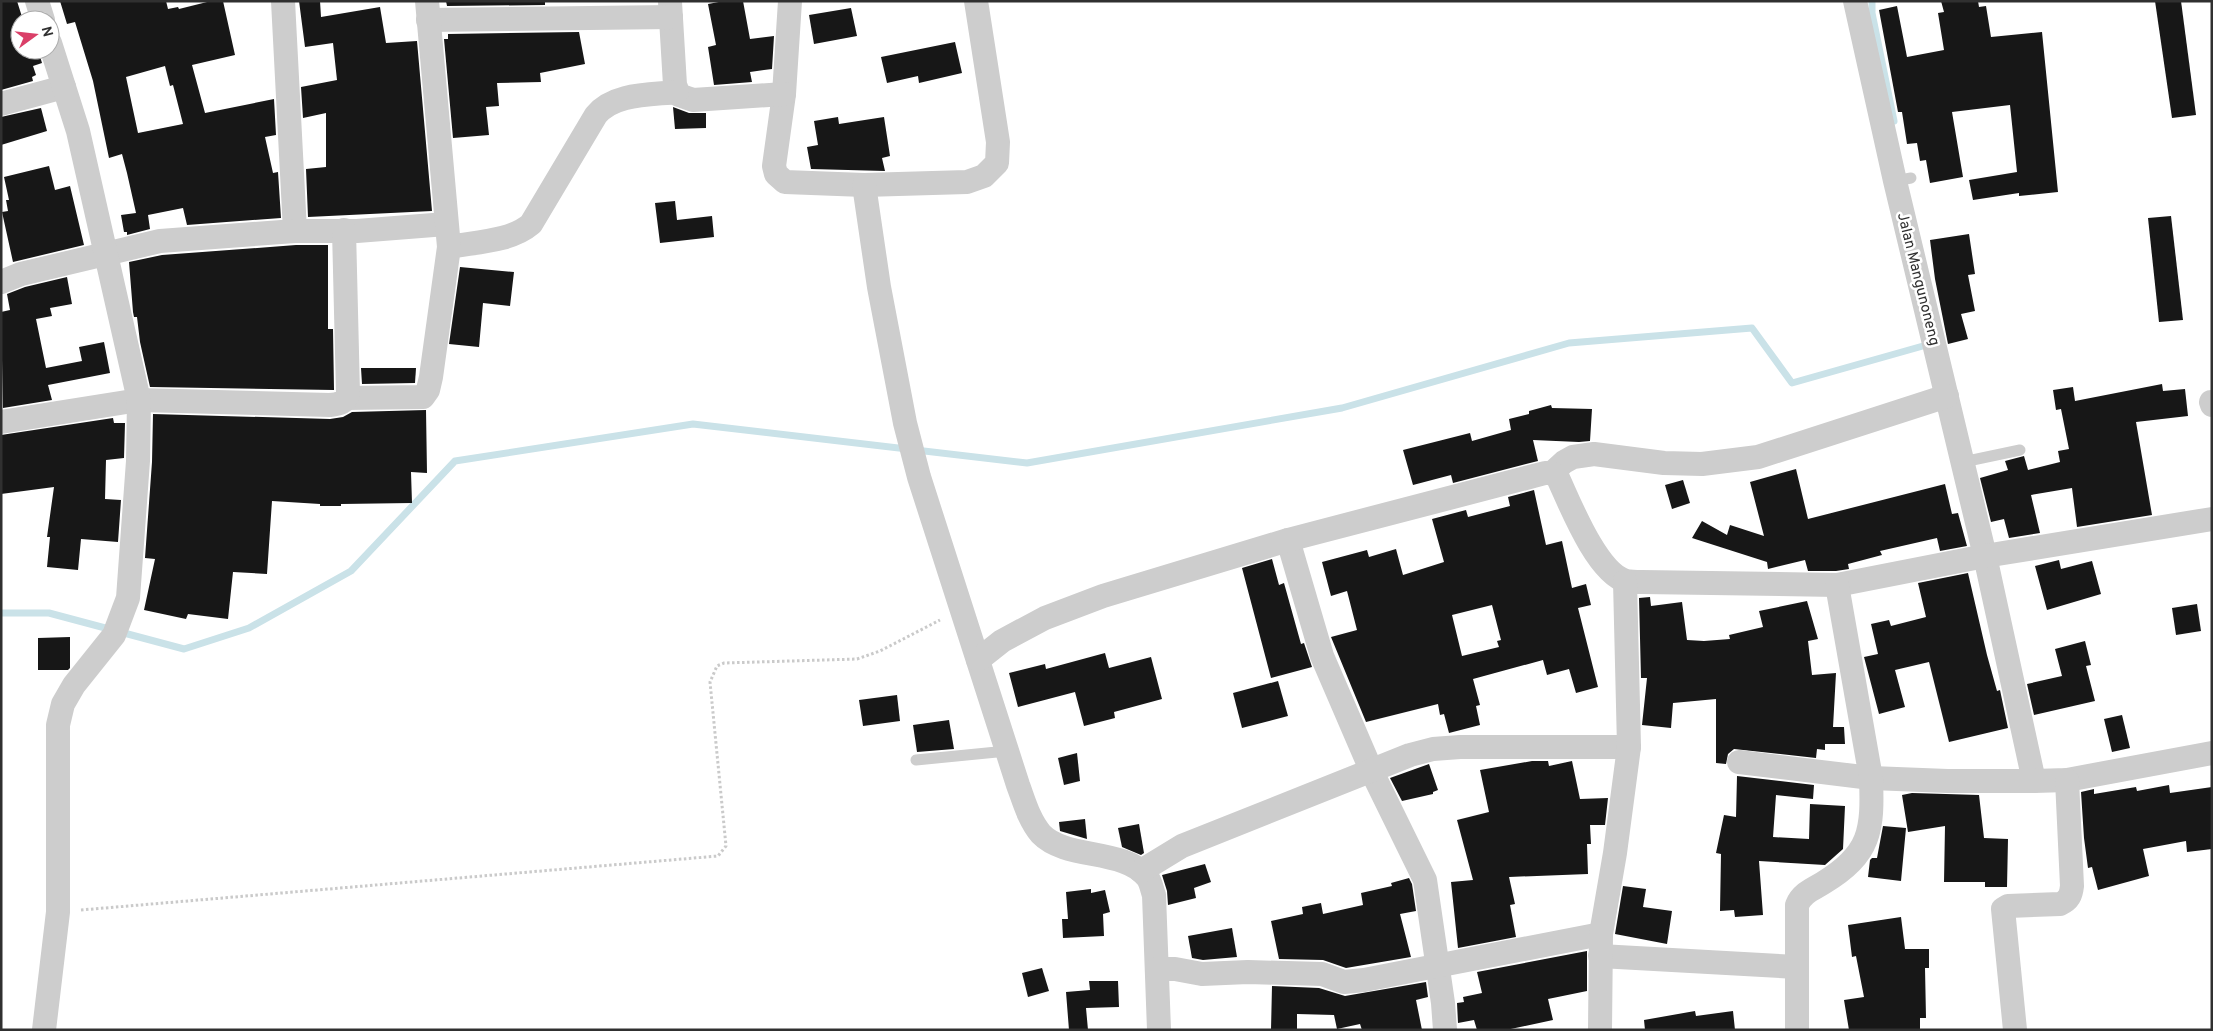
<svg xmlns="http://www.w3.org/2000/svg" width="2213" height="1031" font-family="Overpass,sans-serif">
<rect width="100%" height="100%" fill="#fff"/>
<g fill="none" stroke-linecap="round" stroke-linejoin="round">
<g stroke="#cae2e8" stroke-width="7">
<path d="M 1872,1 L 1872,13 L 1894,121"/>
<path d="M 1,613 L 49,613 L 184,649 L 249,628 L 351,571 L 455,461 L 693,424 L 1027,463 L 1342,408 L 1569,343 L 1752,328 L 1792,383 L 1930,344"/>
</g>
</g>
<g fill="#171717" fill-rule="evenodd">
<path d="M 1,1 L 17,1 L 23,20 L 20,20 L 20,50 L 38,50 L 42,63 L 33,66 L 36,75 L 32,77 L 33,81 L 1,90 Z"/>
<path d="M 60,1 L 166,1 L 168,9 L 178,7 L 179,9 L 211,1 L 223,1 L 235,55 L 192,65 L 205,113 L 274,99 L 276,135 L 265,137 L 273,173 L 278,172 L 281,218 L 187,225 L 183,208 L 148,215 L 150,229 L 127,235 L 127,232 L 124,232 L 121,215 L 136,213 L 127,173 L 122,154 L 109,158 L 93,81 L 75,22 L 67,24 ZM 165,66 L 170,86 L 173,85 L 183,124 L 138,133 L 126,77 Z"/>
<path d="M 299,1 L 320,1 L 321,17 L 380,7 L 386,43 L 417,41 L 432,211 L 308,217 L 306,169 L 326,167 L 326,113 L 303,118 L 301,87 L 337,80 L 333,43 L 305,47 Z"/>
<path d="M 446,1 L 545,1 L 545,5 L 447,6 Z"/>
<path d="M 724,1 L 743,1 L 750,39 L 774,36 L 772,69 L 750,72 L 752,82 L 714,85 L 708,47 L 716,45 L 708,4 Z"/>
<path d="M 1941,1 L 1978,1 L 1979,7 L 1986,6 L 1991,37 L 2042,32 L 2058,192 L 2019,196 L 2019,193 L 1973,200 L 1969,180 L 2017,172 L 2010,105 L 1952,112 L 1963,177 L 1930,183 L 1926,160 L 1920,161 L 1917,143 L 1907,144 L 1902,112 L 1898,112 L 1879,10 L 1897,6 L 1907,57 L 1944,50 L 1938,13 L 1944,12 Z"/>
<path d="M 2155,1 L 2181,1 L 2196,115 L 2172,118 Z"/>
<path d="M 851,8 L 857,36 L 814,44 L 809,15 Z"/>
<path d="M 579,32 L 585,64 L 540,73 L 541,82 L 497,83 L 499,106 L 486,107 L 489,135 L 453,138 L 444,39 L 448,39 L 448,34 Z"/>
<path d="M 955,42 L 962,73 L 919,83 L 918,76 L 887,83 L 881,57 Z"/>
<path d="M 673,107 L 689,113 L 706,113 L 706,128 L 675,129 Z"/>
<path d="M 41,108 L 47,131 L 1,145 L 1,117 Z"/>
<path d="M 838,117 L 839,124 L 884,117 L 890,156 L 882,158 L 885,171 L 811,169 L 807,147 L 818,145 L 814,121 Z"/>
<path d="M 49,166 L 55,190 L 70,186 L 84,245 L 13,262 L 2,212 L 8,211 L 6,200 L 9,200 L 4,177 Z"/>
<path d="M 675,201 L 677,220 L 712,216 L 714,237 L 660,243 L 655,203 Z"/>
<path d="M 2171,216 L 2183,320 L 2159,322 L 2148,218 Z"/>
<path d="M 1969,234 L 1975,274 L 1968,275 L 1975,311 L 1961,314 L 1968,339 L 1948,344 L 1935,279 L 1930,240 Z"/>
<path d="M 296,245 L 328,245 L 328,329 L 333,329 L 334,390 L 150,387 L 140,342 L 137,317 L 134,317 L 133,312 L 129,262 L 162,255 Z"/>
<path d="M 460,267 L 514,272 L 510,306 L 483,303 L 479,347 L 449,344 Z"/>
<path d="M 67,277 L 72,304 L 50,308 L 52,316 L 36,319 L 46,368 L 82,361 L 79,347 L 104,342 L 110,373 L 48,385 L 52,400 L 3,408 L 1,312 L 10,310 L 7,294 L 25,287 Z"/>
<path d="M 361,368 L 416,368 L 415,383 L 362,384 Z"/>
<path d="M 2162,384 L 2163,391 L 2185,389 L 2188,416 L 2136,422 L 2152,515 L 2077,527 L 2072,488 L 2031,495 L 2040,533 L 2009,538 L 2004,519 L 1991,522 L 1980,478 L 2008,470 L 2005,461 L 2024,456 L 2028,470 L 2060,462 L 2058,451 L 2069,449 L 2061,409 L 2056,410 L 2053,390 L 2073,387 L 2075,401 Z"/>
<path d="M 1551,405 L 1552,408 L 1592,409 L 1590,441 L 1579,442 L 1533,440 L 1538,461 L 1453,483 L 1451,475 L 1413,485 L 1403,450 L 1470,433 L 1472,441 L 1511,430 L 1509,419 L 1529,414 L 1529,411 Z"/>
<path d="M 426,410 L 427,473 L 411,472 L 412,503 L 341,504 L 341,506 L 320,506 L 320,504 L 272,501 L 267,574 L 233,572 L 228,619 L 188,614 L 186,619 L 144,610 L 155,559 L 145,558 L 152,462 L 153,414 L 330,419 L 343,417 L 352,412 Z"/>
<path d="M 113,418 L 114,423 L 125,423 L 124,458 L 106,460 L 105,499 L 121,500 L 118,542 L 81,539 L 78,570 L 47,567 L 50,537 L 47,537 L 54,487 L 1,494 L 1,435 Z"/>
<path d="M 1796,469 L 1808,519 L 1945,484 L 1952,514 L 1958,513 L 1967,546 L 1940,551 L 1937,538 L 1880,551 L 1882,555 L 1848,564 L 1849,569 L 1836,571 L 1808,571 L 1805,560 L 1768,569 L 1767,562 L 1692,538 L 1702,521 L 1727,535 L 1730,525 L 1764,536 L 1750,482 Z"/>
<path d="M 1683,480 L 1690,503 L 1672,509 L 1665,485 Z"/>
<path d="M 1534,490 L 1546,545 L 1562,541 L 1572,588 L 1586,584 L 1591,605 L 1578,608 L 1598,687 L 1576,693 L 1569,669 L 1547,675 L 1543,660 L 1473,679 L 1480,705 L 1476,706 L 1480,725 L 1449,733 L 1444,714 L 1440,715 L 1438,704 L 1366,722 L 1331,637 L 1357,630 L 1347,591 L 1331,596 L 1322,562 L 1367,550 L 1369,557 L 1396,549 L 1403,575 L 1444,562 L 1432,519 L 1466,510 L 1468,517 L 1510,506 L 1508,497 ZM 1492,605 L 1501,640 L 1497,641 L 1499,647 L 1462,656 L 1452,615 Z"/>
<path d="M 1272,559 L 1279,585 L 1284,583 L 1301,644 L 1304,643 L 1312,667 L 1271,678 L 1242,568 Z"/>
<path d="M 2059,560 L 2061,569 L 2092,561 L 2101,594 L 2047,610 L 2035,566 Z"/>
<path d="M 1968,573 L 1987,655 L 1997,691 L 2000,690 L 2008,728 L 1949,742 L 1929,662 L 1895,670 L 1905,707 L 1879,714 L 1864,657 L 1878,654 L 1871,624 L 1889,620 L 1891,626 L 1926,617 L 1918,583 Z"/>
<path d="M 1650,597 L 1651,606 L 1682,602 L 1687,640 L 1704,641 L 1730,639 L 1729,635 L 1763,627 L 1759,611 L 1807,601 L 1818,639 L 1808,641 L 1812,675 L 1836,673 L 1833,727 L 1844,727 L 1845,744 L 1825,744 L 1825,750 L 1817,749 L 1816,758 L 1734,749 L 1728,754 L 1726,764 L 1716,763 L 1716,699 L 1673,703 L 1671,728 L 1642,725 L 1647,678 L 1641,678 L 1639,598 Z"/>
<path d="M 2197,604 L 2201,631 L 2176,635 L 2172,608 Z"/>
<path d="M 70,637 L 70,668 L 68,670 L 38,670 L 38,638 Z"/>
<path d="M 2085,641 L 2091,665 L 2086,666 L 2095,701 L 2034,715 L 2027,684 L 2062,676 L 2055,649 Z"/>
<path d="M 1105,653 L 1109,668 L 1151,657 L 1162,699 L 1114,712 L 1115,718 L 1084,726 L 1075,692 L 1018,707 L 1009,673 L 1045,664 L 1046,669 Z"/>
<path d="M 1278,681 L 1288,716 L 1242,728 L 1233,693 Z"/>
<path d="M 897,695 L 900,721 L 863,726 L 859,700 Z"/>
<path d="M 2122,715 L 2130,748 L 2112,752 L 2104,719 Z"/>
<path d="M 949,720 L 954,749 L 917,752 L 913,725 Z"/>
<path d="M 1077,753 L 1080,781 L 1064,785 L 1058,758 Z"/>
<path d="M 1532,761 L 1548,761 L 1549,766 L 1572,761 L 1580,799 L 1608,798 L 1605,825 L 1590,825 L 1591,844 L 1587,844 L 1588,874 L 1509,877 L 1515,904 L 1510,905 L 1516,937 L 1458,948 L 1451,882 L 1473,880 L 1457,820 L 1489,812 L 1480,770 Z"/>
<path d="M 1429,764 L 1438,790 L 1433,792 L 1433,794 L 1402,801 L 1390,778 Z"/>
<path d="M 1737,776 L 1814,785 L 1813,799 L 1776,795 L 1773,837 L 1809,839 L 1810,804 L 1845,806 L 1843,849 L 1825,865 L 1759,861 L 1763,915 L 1735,917 L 1734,910 L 1720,911 L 1721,854 L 1716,853 L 1724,815 L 1736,817 Z"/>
<path d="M 2169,785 L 2170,793 L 2212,787 L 2212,849 L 2187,852 L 2186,841 L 2143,849 L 2149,876 L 2098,890 L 2092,867 L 2088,868 L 2084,838 L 2081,792 L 2094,789 L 2094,794 L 2136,787 L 2137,791 Z"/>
<path d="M 1912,793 L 1979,795 L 1984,838 L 2008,839 L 2007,887 L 1985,887 L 1985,882 L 1944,882 L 1945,826 L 1908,832 L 1902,795 Z"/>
<path d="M 1085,819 L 1087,839 L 1060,831 L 1059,822 Z"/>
<path d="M 1139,824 L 1144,853 L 1141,855 L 1122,847 L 1118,828 Z"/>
<path d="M 1883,826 L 1906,828 L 1901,881 L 1868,877 L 1870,860 L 1872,858 L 1877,858 Z"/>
<path d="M 1205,864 L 1211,882 L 1194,888 L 1196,898 L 1168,905 L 1167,891 L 1162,875 Z"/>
<path d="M 1409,878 L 1412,884 L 1416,911 L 1400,914 L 1411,957 L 1346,968 L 1323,960 L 1279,959 L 1271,921 L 1303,914 L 1302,907 L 1321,903 L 1323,914 L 1363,905 L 1361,893 L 1392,886 L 1391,883 Z"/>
<path d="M 1623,886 L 1646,889 L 1643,907 L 1672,911 L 1667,944 L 1615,934 Z"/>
<path d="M 1091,889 L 1091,893 L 1105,890 L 1110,912 L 1103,914 L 1104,936 L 1063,938 L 1062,919 L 1068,919 L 1066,892 Z"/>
<path d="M 1901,917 L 1905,949 L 1929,949 L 1929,968 L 1925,968 L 1926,1018 L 1920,1018 L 1920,1030 L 1849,1030 L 1844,1000 L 1864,997 L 1856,956 L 1852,957 L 1848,925 Z"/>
<path d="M 1232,928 L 1237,957 L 1203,960 L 1192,958 L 1188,936 Z"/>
<path d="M 1587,951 L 1587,991 L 1548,999 L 1553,1020 L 1506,1030 L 1477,1030 L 1474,1020 L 1458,1023 L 1457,1003 L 1464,1002 L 1463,997 L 1482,993 L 1477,972 Z"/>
<path d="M 1042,968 L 1049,991 L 1028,997 L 1022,973 Z"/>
<path d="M 1089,981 L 1118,981 L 1119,1007 L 1086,1008 L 1088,1030 L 1069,1030 L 1066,992 L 1090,990 Z"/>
<path d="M 1426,982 L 1428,997 L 1416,1000 L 1422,1030 L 1362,1030 L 1360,1024 L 1337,1029 L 1334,1015 L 1297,1014 L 1297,1030 L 1271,1030 L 1272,986 L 1319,988 L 1345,996 Z"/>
<path d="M 1695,1011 L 1696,1016 L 1733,1011 L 1735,1030 L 1645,1030 L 1644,1020 Z"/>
</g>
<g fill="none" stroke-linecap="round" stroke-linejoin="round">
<path stroke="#cacaca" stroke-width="3" stroke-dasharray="2.5 2.5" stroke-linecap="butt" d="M 81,910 L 718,856 L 726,846 L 710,682 L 717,666 L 724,663 L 857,659 L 880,651 L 940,620"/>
<g stroke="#cdcdcd" stroke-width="11">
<path d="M 1895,181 L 1911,178"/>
<path d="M 1963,462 L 2020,450"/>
<path d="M 916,760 L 1007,751"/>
</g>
<g stroke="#cdcdcd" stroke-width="24">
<path d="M 37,1 L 43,20"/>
<path d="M 283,1 L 295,231"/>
<path d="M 790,1 L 784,94 L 774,166 L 776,174 L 785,182 L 864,185 L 967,182 L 984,176 L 997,163 L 998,142 L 976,1"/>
<path d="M 1855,1 L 1895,181 L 1985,556 L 2034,781"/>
<path d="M 670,2 L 675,85 L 679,95 L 693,100 L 784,94"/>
<path d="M 428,20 L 671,17"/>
<path d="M 1,104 L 64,87"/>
<path d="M 864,185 L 879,287 L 905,423 L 919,477 L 1018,785 C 1024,801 1029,820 1041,834 C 1066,860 1124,848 1147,877 C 1151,882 1152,890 1154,895 L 1159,1030"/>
<path d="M 449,247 C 474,242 510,242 531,224 L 596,115 C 614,93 650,95 677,92"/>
<path d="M 1,282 L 21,274 L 160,241 L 295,231 L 357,231 L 446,224"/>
<path d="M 347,398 L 423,397 L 428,390 L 431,377 L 449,247 L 427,1"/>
<path d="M 2211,402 L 2212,405"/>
<path d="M 1,422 L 139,400 L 330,405 C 339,404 346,403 348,393 L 344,230"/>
<path d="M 1552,473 L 1564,462 L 1573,457 L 1594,454 L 1664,463 L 1702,464 L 1758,457 L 1947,396"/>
<path d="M 1288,540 L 1322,656 L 1372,772 L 1425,880 L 1443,1003 L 1445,1030"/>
<path d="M 978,660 L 1002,641 L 1045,618 L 1103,596 L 1288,540 L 1545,473 L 1552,473 L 1558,478 C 1570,504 1597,573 1626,581 C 1631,582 1637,582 1642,582 L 1837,585 L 1985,556 L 2212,519"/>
<path d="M 1739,762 L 1871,778 L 1948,781 L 2034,781 L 2067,780 L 2212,753"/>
<path d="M 1141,871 L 1182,846 L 1410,755 L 1433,749 L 1460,747 L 1629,747"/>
<path d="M 1600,956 L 1797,967"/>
<path d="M 1157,969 L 1175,969 L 1202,974 L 1248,972 L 1322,974 L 1344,982 L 1364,980 L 1601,934"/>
<path d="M 44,1030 L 58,912 L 58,725 L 63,704 L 74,685 L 114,635 L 128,598 L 138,461 L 139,400 L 78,131 L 50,43"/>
<path d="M 1600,1030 L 1601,934 L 1615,853 L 1629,747 L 1625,581"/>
<path d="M 1797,1030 L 1797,905 C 1802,893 1813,889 1823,883 C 1871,854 1873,830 1871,778 L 1837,585"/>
<path d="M 2015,1030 L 2003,909 L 2008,906 L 2060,904 C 2069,900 2071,895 2072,886 L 2067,780"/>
</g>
</g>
<g text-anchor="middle" stroke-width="5" stroke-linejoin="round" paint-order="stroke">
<g font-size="15" fill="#303030" stroke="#fff">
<text transform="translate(1919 279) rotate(76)" y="5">Jalan Mangunoneng</text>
</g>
</g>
<rect width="2213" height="1031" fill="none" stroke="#303030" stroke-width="5"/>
<g transform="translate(35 35) rotate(75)"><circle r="24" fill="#ffffff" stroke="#acacac"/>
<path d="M0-4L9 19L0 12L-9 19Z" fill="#da3f68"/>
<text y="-8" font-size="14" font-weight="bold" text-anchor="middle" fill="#303030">N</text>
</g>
</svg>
